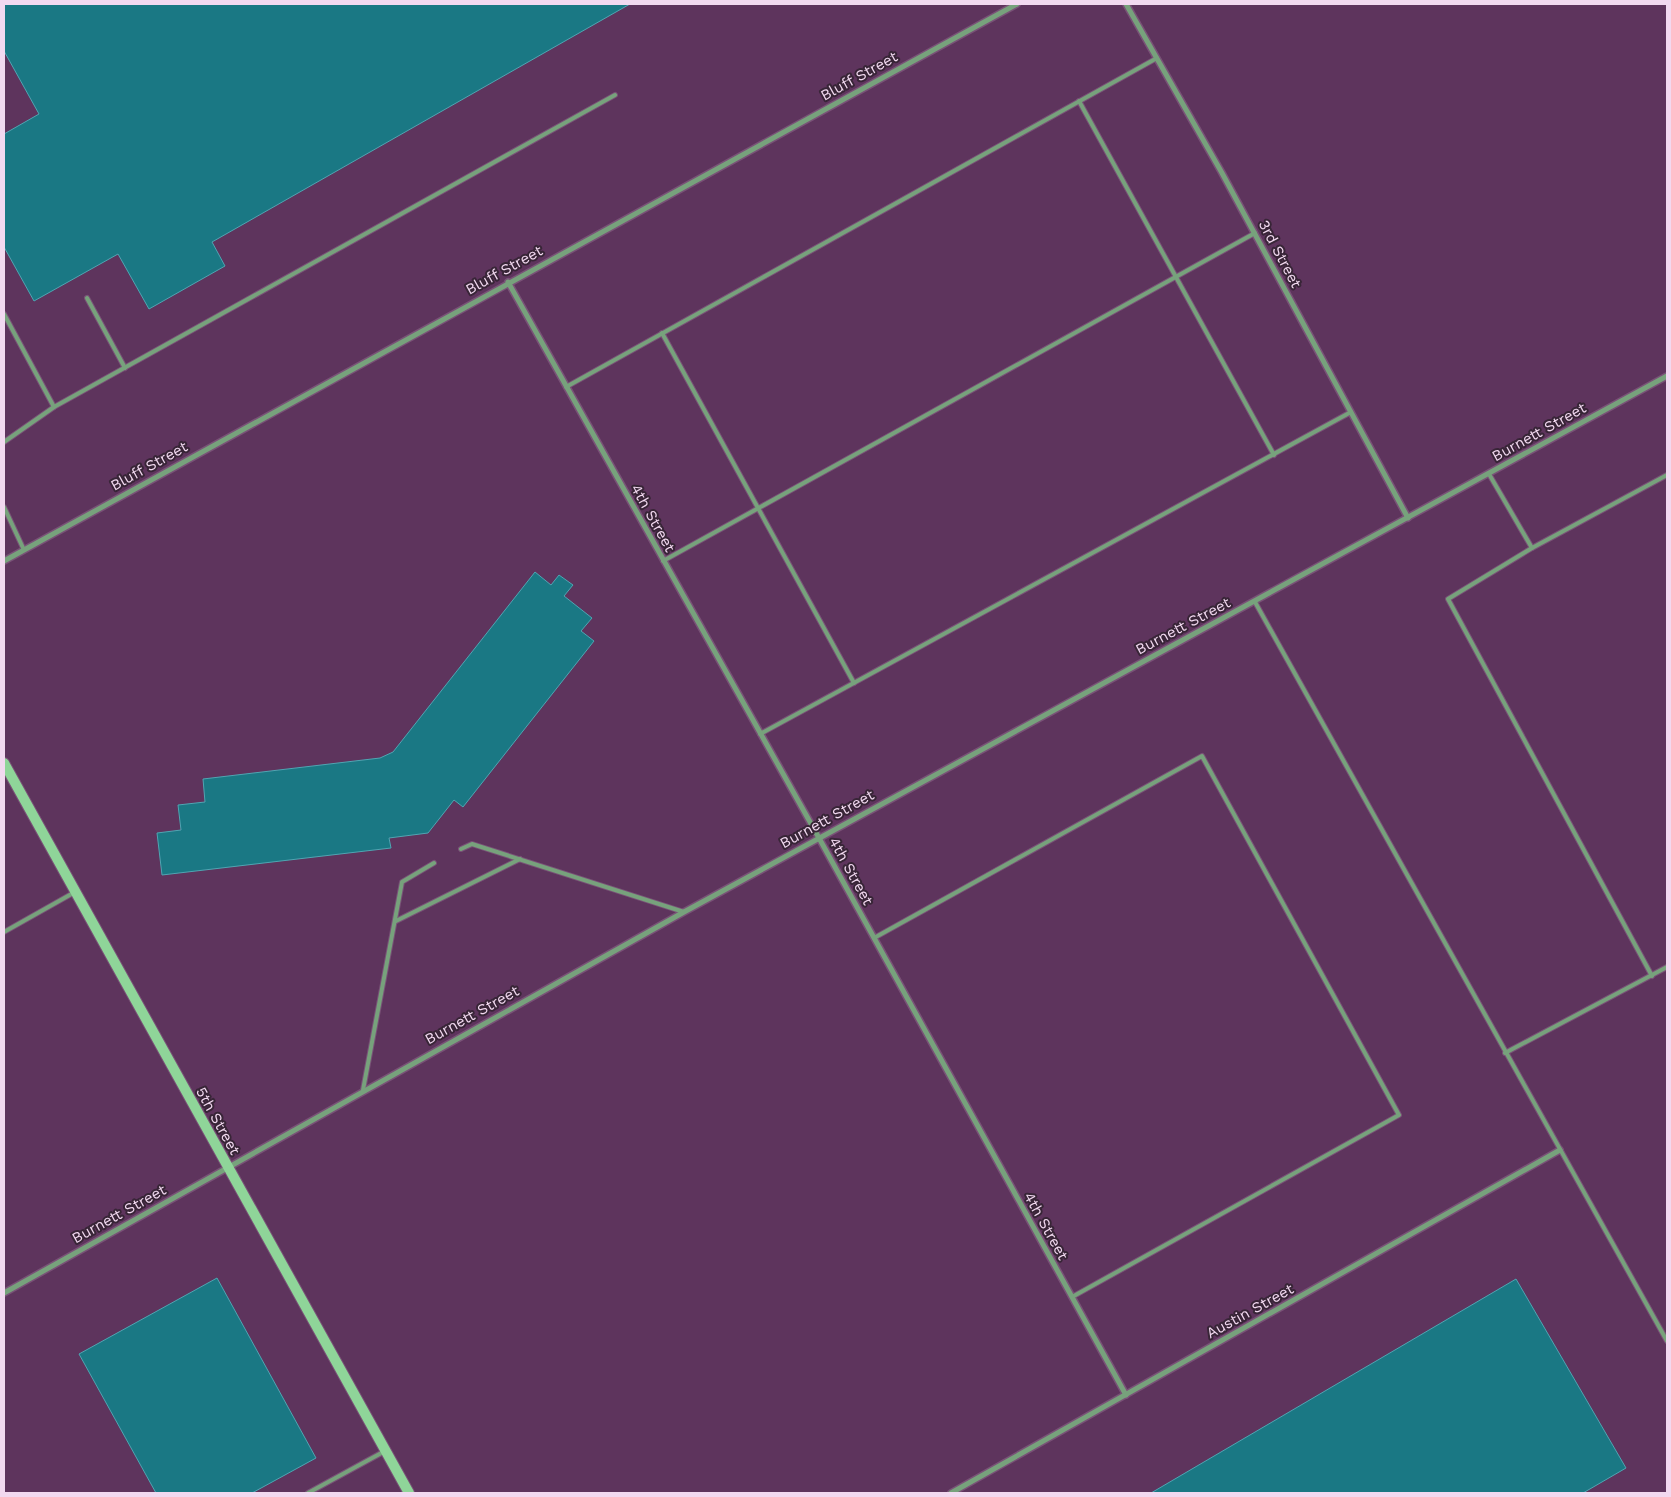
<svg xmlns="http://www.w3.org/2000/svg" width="1671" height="1497" font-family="'Work Sans',sans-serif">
<rect width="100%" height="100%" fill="#5e345d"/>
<g fill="#1a7884" stroke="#50a5b2">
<path d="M 4,4 L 630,4 L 212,242 L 225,266 L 149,309 L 118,254 L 34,301 L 4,247 L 4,134 L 39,114 L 4,51 Z"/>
<path d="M 535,572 L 551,585 L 559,575 L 573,585 L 564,596 L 592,618 L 581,631 L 594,641 L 463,807 L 454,800 L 428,833 L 389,838 L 391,848 L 162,875 L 157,833 L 181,830 L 178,805 L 205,802 L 203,779 L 380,758 L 393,752 Z"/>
<path d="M 217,1278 L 316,1458 L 252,1493 L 156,1493 L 79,1354 Z"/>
<path d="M 1516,1279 L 1626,1468 L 1583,1493 L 1151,1493 Z"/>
</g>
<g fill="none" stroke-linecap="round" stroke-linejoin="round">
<defs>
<g id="lane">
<path d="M 1079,101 L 1274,455"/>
<path d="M 87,298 L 125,368"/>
<path d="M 4,314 L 54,407 L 615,95"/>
<path d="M 662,333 L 854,683"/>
<path d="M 566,387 L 1157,58"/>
<path d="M 4,442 L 54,407"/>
<path d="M 1489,474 L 1532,548"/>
<path d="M 4,507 L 24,550"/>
<path d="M 663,561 L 1255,233"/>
<path d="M 1255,602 L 1667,1341"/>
<path d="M 760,734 L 1351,412"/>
<path d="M 461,849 L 472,844 L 684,912"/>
<path d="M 396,921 L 520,859"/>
<path d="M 4,932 L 75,892"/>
<path d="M 874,938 L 1202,756 L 1399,1115 L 1072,1297"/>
<path d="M 1652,976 L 1448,599 L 1532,548 L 1667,475"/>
<path d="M 1505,1053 L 1667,967"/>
<path d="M 363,1090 L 402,882 L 434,863"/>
<path d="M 308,1493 L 385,1451"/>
</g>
<g id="street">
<path d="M 1126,4 L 1222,173 L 1408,518"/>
<path d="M 508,282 L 819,838 L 1126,1395"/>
<path d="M 4,561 L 1017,4"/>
<path d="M 4,1293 L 684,912 L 1667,376"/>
<path d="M 951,1493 L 1560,1150"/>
</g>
<path id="secondary" d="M 4,763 L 409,1493"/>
</defs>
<use href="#lane" stroke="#795277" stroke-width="6"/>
<use href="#street" stroke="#795277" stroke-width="8"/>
<use href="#secondary" stroke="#795277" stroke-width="12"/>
<use href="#lane" stroke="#77a27c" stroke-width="4"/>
<use href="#street" stroke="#77a27c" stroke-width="5"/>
<use href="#secondary" stroke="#8fd599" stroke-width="10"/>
</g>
<g text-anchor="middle" stroke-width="4" stroke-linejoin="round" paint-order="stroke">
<g font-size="15" fill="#f2d9f0" stroke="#382537">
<text transform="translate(859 76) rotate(-29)" y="5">Bluff Street</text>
<text transform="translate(1280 254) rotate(62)" y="5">3rd Street</text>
<text transform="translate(504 270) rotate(-29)" y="5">Bluff Street</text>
<text transform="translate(1539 432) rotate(-29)" y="5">Burnett Street</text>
<text transform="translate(149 466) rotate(-29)" y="5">Bluff Street</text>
<text transform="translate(653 518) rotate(61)" y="5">4th Street</text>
<text transform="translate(1183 626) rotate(-28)" y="5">Burnett Street</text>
<text transform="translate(827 819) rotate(-29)" y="5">Burnett Street</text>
<text transform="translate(851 871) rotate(61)" y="5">4th Street</text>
<text transform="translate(472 1015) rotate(-29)" y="5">Burnett Street</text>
<text transform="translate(218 1121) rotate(61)" y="5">5th Street</text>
<text transform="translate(119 1214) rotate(-29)" y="5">Burnett Street</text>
<text transform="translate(1046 1226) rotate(61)" y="5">4th Street</text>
<text transform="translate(1250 1311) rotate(-29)" y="5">Austin Street</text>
</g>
</g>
<rect width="1671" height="1497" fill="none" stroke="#f2d9f0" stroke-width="10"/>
</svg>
